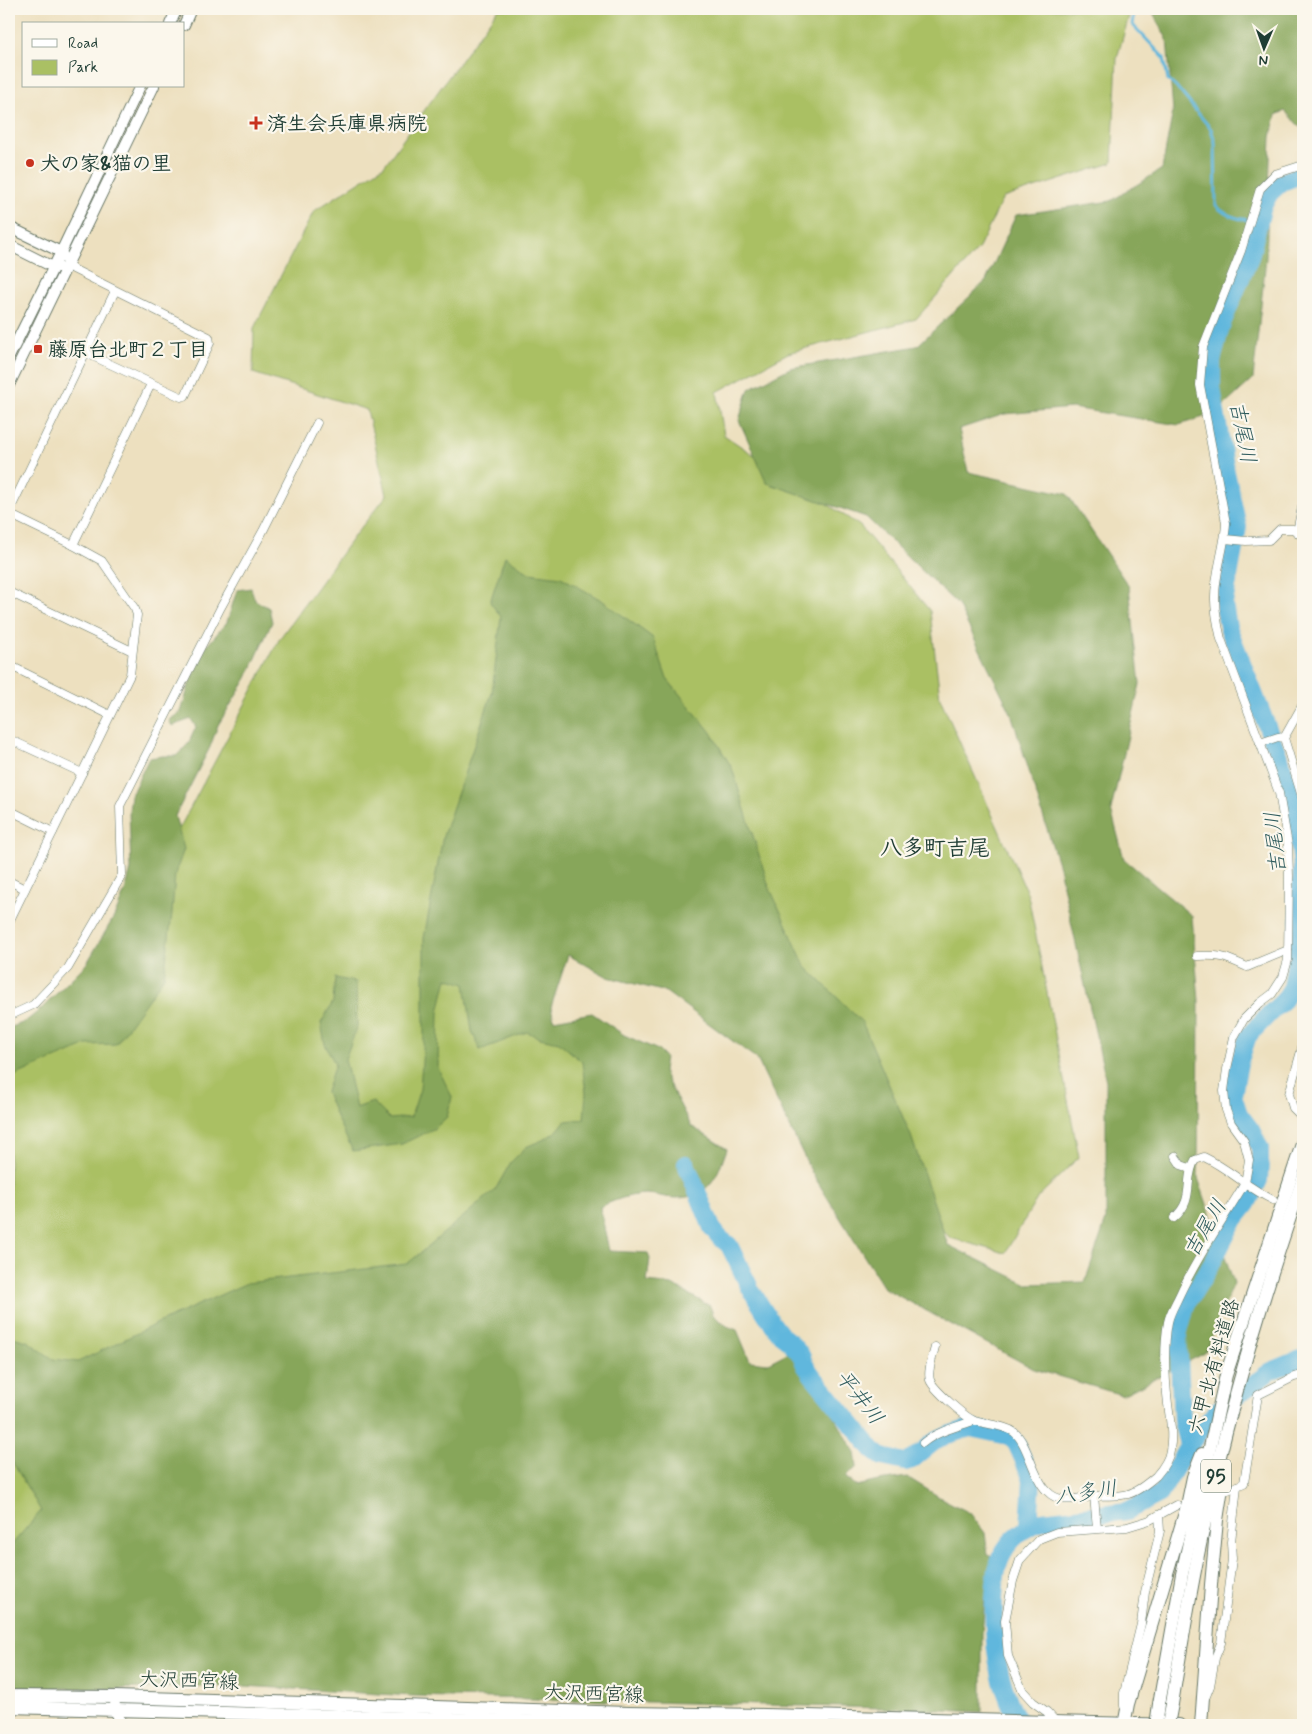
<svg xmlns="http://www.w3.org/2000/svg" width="1312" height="1734" font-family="Mynerve,'Klee One',sans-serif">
<rect width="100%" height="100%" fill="#fbf7ec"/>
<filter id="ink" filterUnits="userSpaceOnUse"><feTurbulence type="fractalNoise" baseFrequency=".02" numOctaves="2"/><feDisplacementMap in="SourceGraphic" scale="10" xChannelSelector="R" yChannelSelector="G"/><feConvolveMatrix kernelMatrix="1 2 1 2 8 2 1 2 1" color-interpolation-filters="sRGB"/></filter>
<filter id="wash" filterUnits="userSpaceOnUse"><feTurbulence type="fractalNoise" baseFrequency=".0096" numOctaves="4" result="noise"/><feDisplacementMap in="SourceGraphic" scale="20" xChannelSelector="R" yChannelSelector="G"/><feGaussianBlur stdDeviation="1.12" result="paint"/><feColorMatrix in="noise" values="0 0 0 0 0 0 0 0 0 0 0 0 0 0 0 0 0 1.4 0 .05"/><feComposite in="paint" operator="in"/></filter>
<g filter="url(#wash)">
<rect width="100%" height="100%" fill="#ede0bf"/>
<path fill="#aac064" stroke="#647e4c" d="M 498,9 L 1131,9 L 1117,58 L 1112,163 L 1003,198 L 979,248 L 916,319 L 788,353 L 717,392 L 724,435 L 860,526 L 930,611 L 940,698 L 1028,895 L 1079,1157 L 1038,1197 L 1005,1253 L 950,1238 L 690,953 L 570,896 L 520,1015 L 639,1078 L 620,1150 L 93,1489 L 9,1549 L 9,1071 L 157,871 L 280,638 L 355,535 L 387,495 L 367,410 L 253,373 L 254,328 L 314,211 L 384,166 Z"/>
<g fill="#87a65a" stroke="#537247">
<path d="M 1151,9 L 1303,9 L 1303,130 L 1285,111 L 1276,115 L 1271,137 L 1266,258 L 1253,379 L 1216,413 L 1179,425 L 1072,408 L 1005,414 L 959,429 L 968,472 L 1067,494 L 1129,587 L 1140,684 L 1111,810 L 1124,859 L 1192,916 L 1199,1001 L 1198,1178 L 1234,1283 L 1205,1353 L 1122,1395 L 1034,1369 L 884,1288 L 812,1173 L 757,1059 L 666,992 L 608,977 L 568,955 L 551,1007 L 554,1020 L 592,1013 L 624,1035 L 658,1050 L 665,1057 L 663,1072 L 691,1126 L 727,1149 C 717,1177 709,1198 676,1198 C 665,1198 655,1194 645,1194 C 628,1195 615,1200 600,1207 L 609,1251 L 648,1253 L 650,1258 L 647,1282 L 672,1285 L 710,1306 L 713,1315 L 727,1326 L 737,1330 L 750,1361 L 768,1363 L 791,1351 L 830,1409 L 855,1452 L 857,1467 L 845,1477 L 857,1486 L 878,1481 L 907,1477 L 941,1498 L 970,1513 L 985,1533 L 988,1555 L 1002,1560 L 985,1599 L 982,1633 L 982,1712 L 922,1709 L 413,1696 L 243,1686 L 102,1689 L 9,1687 L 9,1548 L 41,1511 L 9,1456 L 9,1336 L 27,1341 L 53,1359 L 78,1362 L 160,1322 L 247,1283 L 407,1264 L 495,1190 L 511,1162 L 526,1147 L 545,1139 L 558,1130 L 565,1121 L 584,1119 L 586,1093 L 582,1062 L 559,1042 L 540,1038 L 527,1032 L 480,1050 L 472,1031 L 465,984 L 447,978 L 439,1012 L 438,1068 L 452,1097 L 447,1117 L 435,1128 L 402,1144 L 353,1151 L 337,1119 L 326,1092 L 335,1064 L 325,1044 L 321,1023 L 333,1002 L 335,978 L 356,982 L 357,1027 L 345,1059 L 356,1108 L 373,1102 L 390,1119 L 411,1117 L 420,1089 L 424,1036 L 424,938 L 443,836 L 492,693 L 501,617 L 490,602 L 505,556 L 529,573 L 561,577 L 603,601 L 653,638 L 667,679 L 710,731 L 732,768 L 768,884 L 805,966 L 862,1022 L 911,1136 L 948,1245 L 1027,1284 L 1085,1282 L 1106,1220 L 1106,1081 L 1059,867 L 1011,713 L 958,605 L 866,517 L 767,483 L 739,420 L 749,389 L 790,368 L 917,346 L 986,281 L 1016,215 L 1111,201 L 1162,169 L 1173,111 L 1167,39 Z"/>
<path d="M 251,588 L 255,600 L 269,608 L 272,622 L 247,678 L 218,725 L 210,747 L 175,816 L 184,849 L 175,874 L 172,913 L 164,977 L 116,1044 L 87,1045 L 9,1078 L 9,1028 L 25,1022 L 41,1009 L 87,963 L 114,917 L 125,891 L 131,869 L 129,811 L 131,795 L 149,758 L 163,756 L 176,756 L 188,744 L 196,727 L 191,719 L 172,726 L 169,720 L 181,712 L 190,682 L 205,648 L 227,622 L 237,590 Z"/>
</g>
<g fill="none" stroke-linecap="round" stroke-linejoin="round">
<path stroke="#60b7dd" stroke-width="3" d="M 1135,9 L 1132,24 L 1164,58 L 1168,80 L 1179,90 L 1211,129 L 1215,142 L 1216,205 C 1226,218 1244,220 1259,221"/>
<g stroke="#60b7dd" stroke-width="18">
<path d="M 686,1164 L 712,1228 L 720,1238 L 729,1245 L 751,1290 L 769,1319 L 781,1335 L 790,1342 L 801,1355 L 805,1365 L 812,1375 L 873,1450 L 882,1457 L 905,1462 L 912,1460 L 934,1442 L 951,1434 L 970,1428 L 1008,1436 L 1016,1443 L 1032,1479 L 1029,1526"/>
<path d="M 1190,1444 L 1186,1437 L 1182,1421 L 1178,1335 L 1186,1305 L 1213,1261 L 1233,1222 L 1247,1204 L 1259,1180 L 1260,1164 L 1260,1148 L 1251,1130 L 1239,1114 L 1233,1095 L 1239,1063 L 1248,1036 L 1268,1015 L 1284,1000 L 1292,987 L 1298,949 L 1302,867 L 1295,805 L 1281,762 L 1228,627 L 1224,604 L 1238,527 L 1226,472 L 1212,388 L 1212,361 L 1221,326 L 1250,257 L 1263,206 L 1270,193 L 1282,182 L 1303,174"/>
<path d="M 1021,1725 C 998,1687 992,1644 994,1600 C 995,1585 995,1569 1002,1555 C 1010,1538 1025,1528 1042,1521 L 1127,1511 L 1160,1494 L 1187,1448 L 1216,1411 L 1271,1371 L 1303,1358"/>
</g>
</g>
</g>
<g filter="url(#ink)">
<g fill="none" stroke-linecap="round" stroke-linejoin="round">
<defs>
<g id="minor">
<path d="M 67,266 L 209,337 L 210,343 L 185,396 L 181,397 L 86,353"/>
<path d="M 9,512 L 115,291"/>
<path d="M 9,514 L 73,545 L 102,561 L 135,609 L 137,615 L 130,675 L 9,922"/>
<path d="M 1297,532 L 1303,502"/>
<path d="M 1225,539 L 1246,541 L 1269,540 L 1280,529 L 1293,529 L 1303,537"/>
<path d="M 73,545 L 151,384"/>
<path d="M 9,592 L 132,651"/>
<path d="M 9,665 L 110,715"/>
<path d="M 1303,704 L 1284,738 L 1303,800"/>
<path d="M 9,739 L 82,773"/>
<path d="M 1260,743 L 1278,737 L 1284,738"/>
<path d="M 9,810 L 53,832"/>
<path d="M 9,881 L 25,889"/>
<path d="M 1197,956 C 1222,955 1225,957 1247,967 L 1288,950"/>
<path d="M 9,1016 L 33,1005 L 68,968 L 122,875 L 120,806 L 221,607 L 263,531 L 317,423"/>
<path d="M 1302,1117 L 1293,1108 L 1289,1094 L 1303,1044"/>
<path d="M 1175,1156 L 1181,1165 L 1190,1168"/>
<path d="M 1302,1209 L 1303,1209"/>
<path d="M 1174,1218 C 1196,1199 1183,1180 1195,1160 L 1204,1157 C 1229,1169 1248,1188 1273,1200"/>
<path d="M 935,1347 C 933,1356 927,1371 930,1380 C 933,1389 966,1418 975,1421 C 988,1425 1002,1424 1014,1432 C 1028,1443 1033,1478 1047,1491 C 1060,1505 1078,1498 1094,1496 C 1105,1495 1117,1497 1128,1494 C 1137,1492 1149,1482 1156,1476 C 1163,1468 1169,1460 1170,1450 C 1173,1434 1170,1420 1168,1404 C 1165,1377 1163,1349 1168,1322 C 1170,1312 1176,1303 1180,1294 C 1198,1255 1223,1220 1245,1183 L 1249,1160 L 1244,1141 L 1231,1123 L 1226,1110 L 1224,1091 L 1227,1069 L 1234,1037 L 1244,1019 L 1260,1003 L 1272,994 L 1283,977 L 1288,960 L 1289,876 L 1288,845 L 1279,793 L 1221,639 C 1218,626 1215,614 1215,600 C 1214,574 1225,549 1226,523 L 1200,385 L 1203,347 L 1241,251 L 1260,189 L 1275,174 L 1303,165"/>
<path d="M 923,1443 C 936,1432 956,1427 973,1421"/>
<path d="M 1228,1490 L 1244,1483 L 1258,1395 L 1294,1377 L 1303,1375"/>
<path d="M 1094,1496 L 1097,1528"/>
<path d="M 1206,1696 L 1210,1686 L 1215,1658 L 1221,1643 L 1232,1559 L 1231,1542 L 1237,1486"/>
<path d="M 1124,1706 L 1124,1693 L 1141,1624 L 1145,1592 L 1160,1531 L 1159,1515"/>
<path d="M 1056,1722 L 1047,1712 L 1033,1702 L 1023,1691 L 1008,1656 L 1005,1621 L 1013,1581 L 1020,1560 L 1039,1539 L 1057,1532 L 1127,1527 L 1150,1520 L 1177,1505"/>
</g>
<g id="tertiary">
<path d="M 170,24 L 177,9"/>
<path d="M 184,25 L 191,9"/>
<path d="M 9,227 L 61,252 L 64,258"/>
<path d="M 9,245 L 53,267 L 59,267"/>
<path d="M 9,357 L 61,252 L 140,86"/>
<path d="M 9,385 L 154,86"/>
<path d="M 115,1705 L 115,1711 L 123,1725"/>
</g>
<g id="primary">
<path d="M 9,1696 L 115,1697 L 628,1713 L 765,1715 L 1179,1725"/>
<path d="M 1159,1704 L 1182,1574 L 1226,1375 L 1303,1141"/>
<path d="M 1172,1704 C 1182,1641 1192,1579 1206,1517 C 1230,1404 1265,1289 1303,1179"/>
<path d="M 9,1707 L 668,1725"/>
<path d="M 1124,1725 L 1128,1704 L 1187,1506 L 1193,1477 L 1202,1454"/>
<path d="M 1201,1725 L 1211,1585 L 1217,1520 L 1224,1475"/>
</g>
</defs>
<use href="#minor" stroke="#677665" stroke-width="9"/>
<use href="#tertiary" stroke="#677665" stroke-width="12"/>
<use href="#primary" stroke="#677665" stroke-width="14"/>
<use href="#minor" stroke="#fff" stroke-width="8"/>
<use href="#tertiary" stroke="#fff" stroke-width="10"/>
<use href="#primary" stroke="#fff" stroke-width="12"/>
<defs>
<g id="primary-bridge">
<path d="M 1156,1725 L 1159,1704"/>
<path d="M 1168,1725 L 1172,1704"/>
</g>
</defs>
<use href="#primary-bridge" stroke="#677665" stroke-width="14" stroke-linecap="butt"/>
<use href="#primary-bridge" stroke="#fff" stroke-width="12"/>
</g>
</g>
<g fill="#c8321e" stroke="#fbf7ec" stroke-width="2">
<path d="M253.5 115.5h5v5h5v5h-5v5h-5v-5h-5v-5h5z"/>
<circle cx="30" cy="163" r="5"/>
<rect x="33" y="344" width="10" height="10" rx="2.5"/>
</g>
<g text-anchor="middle" stroke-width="4.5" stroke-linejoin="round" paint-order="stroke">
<rect fill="#fbf7ec" stroke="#61756b" stroke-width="1" x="1201" y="1459.5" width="30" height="33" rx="4"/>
<g font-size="19" font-weight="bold" fill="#1f3d34">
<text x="1216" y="1483">95</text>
</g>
<g font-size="20" font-weight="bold" fill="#1f3d34" stroke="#fbf7ec" text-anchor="start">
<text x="267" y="130">済生会兵庫県病院</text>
<text x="40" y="170">犬の家&amp;猫の里</text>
<text x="48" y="356">藤原台北町２丁目</text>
</g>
<g font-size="20" fill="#1f3d34" stroke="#fbf7ec">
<text transform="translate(1213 1366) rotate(-74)" y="7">六甲北有料道路</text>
<text transform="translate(189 1680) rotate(2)" y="7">大沢西宮線</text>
<text transform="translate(594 1693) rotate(2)" y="7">大沢西宮線</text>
</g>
<g font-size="21" font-style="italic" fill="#2f5c5e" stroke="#fbf7ec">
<text transform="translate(1243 432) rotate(79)" y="7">吉尾川</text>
<text transform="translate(1275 843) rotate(-96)" y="7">吉尾川</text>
<text transform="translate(1205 1228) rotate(-60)" y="7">吉尾川</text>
<text transform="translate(860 1397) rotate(52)" y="7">平井川</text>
<text transform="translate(1086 1492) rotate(-8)" y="7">八多川</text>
</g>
<g font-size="22" font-weight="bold" fill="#1f3d34" stroke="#fbf7ec">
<text x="935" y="855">八多町吉尾</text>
</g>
</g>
<rect width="1312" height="1734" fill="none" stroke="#fbf7ec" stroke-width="30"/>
<rect x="22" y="22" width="162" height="65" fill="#fbf7ec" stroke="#a3ada2"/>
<rect x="32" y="39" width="25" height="8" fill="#ffffff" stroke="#a3ada2"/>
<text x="68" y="48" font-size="15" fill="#1f3d34">Road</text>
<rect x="32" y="60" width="25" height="15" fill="#aac064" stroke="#a3ada2"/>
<text x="68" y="72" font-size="15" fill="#1f3d34">Park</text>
<g transform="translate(1264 48) rotate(182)" stroke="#fbf7ec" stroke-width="4" paint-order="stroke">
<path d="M0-4L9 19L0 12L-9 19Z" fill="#1f3d34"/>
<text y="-8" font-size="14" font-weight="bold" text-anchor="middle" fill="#1f3d34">N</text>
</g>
</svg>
